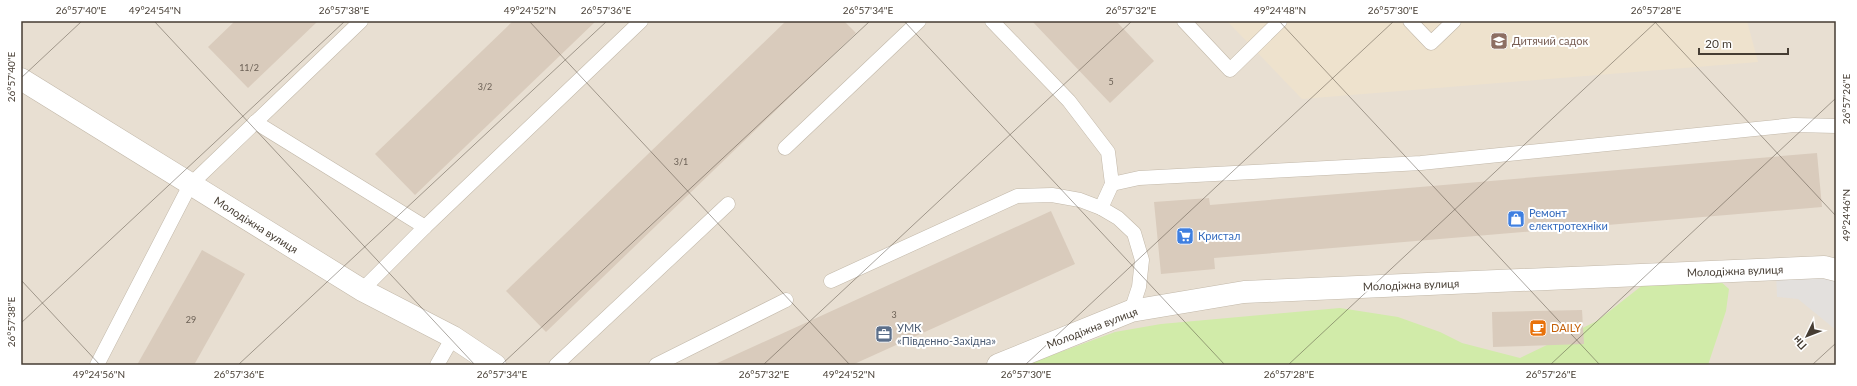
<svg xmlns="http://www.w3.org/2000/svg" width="1857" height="386" font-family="Lato,sans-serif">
<rect width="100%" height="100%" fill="#f3eee4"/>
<rect fill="#e8dfd2" x="21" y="21" width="1815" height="344"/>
<path fill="#eee2cd" d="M 1227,21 L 1747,21 L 1758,62 L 1302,99 Z"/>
<path fill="#d1eba9" d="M 1710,272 L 1729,289 L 1726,311 L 1708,365 L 1025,365 L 1115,332 L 1161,324 L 1340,308 L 1398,317 L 1440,332 L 1462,343 L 1520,358 L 1597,321 L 1644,284 Z"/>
<path fill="#e3e0dd" d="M 1776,272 L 1836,273 L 1836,330 L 1798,299 L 1777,297 Z"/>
<g fill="#d9cbbc">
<path d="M 235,21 L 318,21 L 248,88 L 208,47 Z"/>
<path d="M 513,21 L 596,21 L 415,195 L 375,154 Z"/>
<path d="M 786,21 L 844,21 L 856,33 L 546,332 L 506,291 Z"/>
<path d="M 1032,21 L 1116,21 L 1154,61 L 1110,103 Z"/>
<path d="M 1817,153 L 1822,207 L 1214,258 L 1215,269 L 1161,274 L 1154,202 L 1209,198 L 1210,205 Z"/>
<path d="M 1051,211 L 1075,264 L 852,365 L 713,365 Z"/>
<path d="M 202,250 L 245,274 L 194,365 L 137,365 Z"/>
<path d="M 1582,310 L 1584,344 L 1493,347 L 1492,312 Z"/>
</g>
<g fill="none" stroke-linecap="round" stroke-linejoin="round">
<defs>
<g id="lane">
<path d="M 992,21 L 1069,101 L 1108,152 L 1112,184 L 1101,208 L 1118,218 L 1134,233 L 1142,260 L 1139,287 L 1131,311"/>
<path d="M 1184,21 L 1230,70 L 1280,21"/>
<path d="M 1410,21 L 1431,43 L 1454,21"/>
<path d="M 255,122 L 425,227"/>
<path d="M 785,148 L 919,21"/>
<path d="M 1112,184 L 1139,178 L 1421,163 L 1794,125 L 1836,126"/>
<path d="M 831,281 L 1017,196 L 1052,195 L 1080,200 L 1101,208"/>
<path d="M 362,290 L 425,227 L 641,21"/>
<path d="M 97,365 L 190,185 L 361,21"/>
<path d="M 437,365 L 453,337"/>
<path d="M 556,365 L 728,204"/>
<path d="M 656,365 L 786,300"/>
</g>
<g id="street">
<path d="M 21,79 L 362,290 L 453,337 L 495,365"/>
<path d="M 998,365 L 1131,311 L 1244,292 L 1824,267 L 1836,270"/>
</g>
</defs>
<use href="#lane" stroke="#c2b8a9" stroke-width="15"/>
<use href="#street" stroke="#c2b8a9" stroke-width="23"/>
<use href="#lane" stroke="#fff" stroke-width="14"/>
<use href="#street" stroke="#fff" stroke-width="22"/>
</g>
<path fill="none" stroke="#463d33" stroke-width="1" stroke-opacity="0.45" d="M 154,21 L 475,365M 529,21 L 850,365M 904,21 L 1225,365M 1279,21 L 1600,365M 1654,21 L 1836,216M 21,78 L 82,21M 21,280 L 100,365M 21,323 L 345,21M 238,365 L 607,21M 501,365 L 870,21M 763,365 L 1132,21M 1025,365 L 1394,21M 1288,365 L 1657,21M 1550,365 L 1836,98M 1812,365 L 1836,343"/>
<defs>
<symbol id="school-square" viewBox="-11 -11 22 22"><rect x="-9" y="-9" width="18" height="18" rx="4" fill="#8d6e63" stroke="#fff"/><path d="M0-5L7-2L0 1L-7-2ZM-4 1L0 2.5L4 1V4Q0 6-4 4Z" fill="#fff"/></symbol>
<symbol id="shop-square" viewBox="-11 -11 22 22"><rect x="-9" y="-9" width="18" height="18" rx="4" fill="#3f7fe0" stroke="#fff"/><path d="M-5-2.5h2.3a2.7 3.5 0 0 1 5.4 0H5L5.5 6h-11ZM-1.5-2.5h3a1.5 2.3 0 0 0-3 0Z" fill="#fff"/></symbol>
<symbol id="supermarket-square" viewBox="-11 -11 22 22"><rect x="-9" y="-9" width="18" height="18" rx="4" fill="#3f7fe0" stroke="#fff"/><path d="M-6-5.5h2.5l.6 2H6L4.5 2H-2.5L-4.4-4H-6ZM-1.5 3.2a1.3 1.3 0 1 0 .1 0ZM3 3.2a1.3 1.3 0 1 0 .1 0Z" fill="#fff"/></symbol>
<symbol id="cafe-square" viewBox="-11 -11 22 22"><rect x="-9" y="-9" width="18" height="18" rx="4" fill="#e8710a" stroke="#fff"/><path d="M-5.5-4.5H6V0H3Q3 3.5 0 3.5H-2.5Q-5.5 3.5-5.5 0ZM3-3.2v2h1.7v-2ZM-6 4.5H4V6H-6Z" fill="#fff"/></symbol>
<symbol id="office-square" viewBox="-11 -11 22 22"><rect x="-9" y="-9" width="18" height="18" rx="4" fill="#5c6f8a" stroke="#fff"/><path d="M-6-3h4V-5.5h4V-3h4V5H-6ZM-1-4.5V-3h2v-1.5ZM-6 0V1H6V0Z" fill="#fff"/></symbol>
</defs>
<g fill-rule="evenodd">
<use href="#school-square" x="1489" y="31" width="20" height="20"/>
<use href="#shop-square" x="1506" y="209" width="20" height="20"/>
<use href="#supermarket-square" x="1175" y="226" width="20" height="20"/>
<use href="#cafe-square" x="1528" y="318" width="20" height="20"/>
<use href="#office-square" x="874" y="324" width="20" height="20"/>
</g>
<g text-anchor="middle" stroke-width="4" stroke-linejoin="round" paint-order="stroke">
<g font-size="9" fill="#6b6055">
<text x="249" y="71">11/2</text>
<text x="1111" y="85">5</text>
<text x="485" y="90">3/2</text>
<text x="681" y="165">3/1</text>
<text x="894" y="318">3</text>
<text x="191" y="323">29</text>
</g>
<g font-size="11" fill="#785e54" stroke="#fff" text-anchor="start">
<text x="1512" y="45">Дитячий садок</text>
</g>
<g font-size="11" fill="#366cbe" stroke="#fff" text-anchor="start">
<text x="1529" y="217">Ремонт<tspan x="1529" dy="13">електротехніки</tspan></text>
<text x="1198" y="240">Кристал</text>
</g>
<g font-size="11" fill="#463d33" stroke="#fff">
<text transform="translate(256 225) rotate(32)" y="4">Молодіжна вулиця</text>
<text transform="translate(1735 271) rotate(-2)" y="4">Молодіжна вулиця</text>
<text transform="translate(1411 285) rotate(-2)" y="4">Молодіжна вулиця</text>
<text transform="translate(1092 328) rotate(-21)" y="4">Молодіжна вулиця</text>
</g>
<g font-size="11" fill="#4e5e75" stroke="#fff" text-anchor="start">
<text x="897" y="332">УМК<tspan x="897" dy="13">«Південно-Західна»</tspan></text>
</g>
<g font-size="11" fill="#c56008" stroke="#fff" text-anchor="start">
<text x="1551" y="332">DAILY</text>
</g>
</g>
<rect width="1857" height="386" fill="none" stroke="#ffffff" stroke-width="44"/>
<g transform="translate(1807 336) rotate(227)" stroke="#ffffff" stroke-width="3" paint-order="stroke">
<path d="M0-3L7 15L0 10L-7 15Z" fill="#463d33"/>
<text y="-6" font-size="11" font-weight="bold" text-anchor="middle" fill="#463d33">Пн</text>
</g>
<path d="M1699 48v6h89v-6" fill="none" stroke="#463d33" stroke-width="2"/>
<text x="1705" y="48" font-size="12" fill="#463d33" stroke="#ffffff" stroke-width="3" paint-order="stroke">20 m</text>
<rect x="22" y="22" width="1813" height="342" fill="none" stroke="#463d33" stroke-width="1.5"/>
<g font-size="10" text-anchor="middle" fill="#463d33">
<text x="81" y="14">26°57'40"E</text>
<text x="155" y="14">49°24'54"N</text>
<text x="344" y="14">26°57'38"E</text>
<text x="530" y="14">49°24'52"N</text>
<text x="606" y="14">26°57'36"E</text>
<text x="868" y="14">26°57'34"E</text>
<text x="1131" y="14">26°57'32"E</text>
<text x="1280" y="14">49°24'48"N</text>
<text x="1393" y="14">26°57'30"E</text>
<text x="1656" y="14">26°57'28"E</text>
<text transform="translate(11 77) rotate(-90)" y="4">26°57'40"E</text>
<text transform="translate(1846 99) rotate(-90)" y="4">26°57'26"E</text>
<text transform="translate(1846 215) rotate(-90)" y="4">49°24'46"N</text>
<text transform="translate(11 322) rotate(-90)" y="4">26°57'38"E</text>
<text x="99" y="378">49°24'56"N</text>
<text x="239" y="378">26°57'36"E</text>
<text x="502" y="378">26°57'34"E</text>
<text x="764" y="378">26°57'32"E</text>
<text x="849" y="378">49°24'52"N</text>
<text x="1026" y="378">26°57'30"E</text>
<text x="1289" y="378">26°57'28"E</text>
<text x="1551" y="378">26°57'26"E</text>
</g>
</svg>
